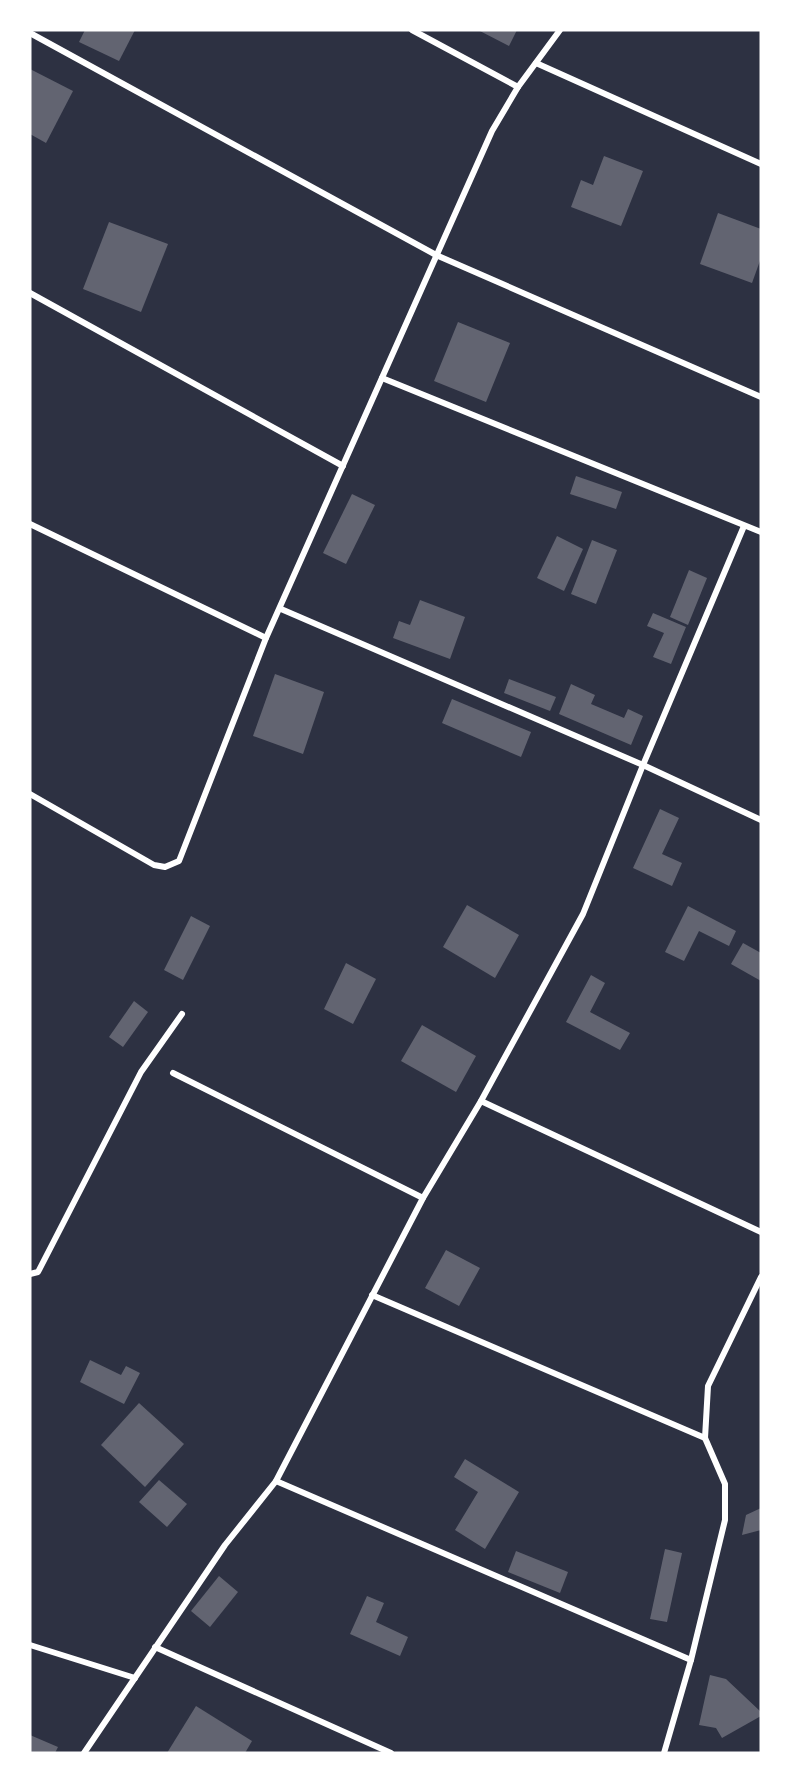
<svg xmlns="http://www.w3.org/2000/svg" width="791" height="1783" font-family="'Source Sans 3',sans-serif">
<rect width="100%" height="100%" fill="#2d3142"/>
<g fill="#626471">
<path d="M 85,30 L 135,30 L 119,61 L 79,42 Z"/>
<path d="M 478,30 L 517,30 L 509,46 Z"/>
<path d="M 30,69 L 73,91 L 46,143 L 30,134 Z"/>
<path d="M 604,156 L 643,171 L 621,226 L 571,207 L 581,180 L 593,185 Z"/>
<path d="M 718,213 L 761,229 L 761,258 L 752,283 L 700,264 Z"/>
<path d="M 109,222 L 168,244 L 141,312 L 83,289 Z"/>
<path d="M 458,322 L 510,343 L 486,402 L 434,381 Z"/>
<path d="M 576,476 L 622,492 L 616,509 L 570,494 Z"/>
<path d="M 352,494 L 375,505 L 346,564 L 323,553 Z"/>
<path d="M 557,536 L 583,549 L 564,591 L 537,578 Z"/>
<path d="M 592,540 L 617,550 L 596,604 L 571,594 Z"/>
<path d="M 689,570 L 707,578 L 688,625 L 670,617 Z"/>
<path d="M 420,600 L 465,617 L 450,659 L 393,638 L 399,621 L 410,625 Z"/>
<path d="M 653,613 L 686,627 L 671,664 L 653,657 L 664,633 L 647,626 Z"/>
<path d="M 275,674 L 324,692 L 303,754 L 253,736 Z"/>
<path d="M 509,679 L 556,697 L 550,711 L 504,693 Z"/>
<path d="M 571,684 L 595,695 L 591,704 L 624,718 L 628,709 L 643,716 L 631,745 L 559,714 Z"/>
<path d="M 452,699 L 531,732 L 521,757 L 442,723 Z"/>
<path d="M 660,809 L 679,818 L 662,854 L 682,863 L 672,886 L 633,868 Z"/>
<path d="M 467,905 L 519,935 L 495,978 L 443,947 Z"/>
<path d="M 688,906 L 736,931 L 729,946 L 699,931 L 684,961 L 665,952 Z"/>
<path d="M 191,916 L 210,926 L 183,980 L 164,970 Z"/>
<path d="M 743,943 L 761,953 L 761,981 L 731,964 Z"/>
<path d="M 346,963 L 376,979 L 353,1024 L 324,1009 Z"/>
<path d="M 591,975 L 605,983 L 590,1012 L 630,1033 L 620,1050 L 566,1022 Z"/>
<path d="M 134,1001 L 148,1012 L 123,1047 L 109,1037 Z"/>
<path d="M 422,1025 L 476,1056 L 456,1092 L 401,1061 Z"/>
<path d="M 446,1250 L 480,1268 L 459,1306 L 425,1288 Z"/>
<path d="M 90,1360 L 121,1375 L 126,1366 L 140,1373 L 124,1404 L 80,1382 Z"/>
<path d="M 139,1403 L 184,1444 L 145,1487 L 101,1445 Z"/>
<path d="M 465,1459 L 519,1492 L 485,1549 L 455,1530 L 478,1492 L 454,1477 Z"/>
<path d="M 159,1480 L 187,1504 L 167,1527 L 139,1502 Z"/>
<path d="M 761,1508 L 761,1530 L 742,1535 L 746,1515 Z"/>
<path d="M 665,1549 L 682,1553 L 667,1622 L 650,1619 Z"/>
<path d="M 516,1551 L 568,1572 L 560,1593 L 508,1572 Z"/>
<path d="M 219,1576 L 238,1592 L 210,1627 L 191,1611 Z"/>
<path d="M 367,1596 L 384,1603 L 376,1622 L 408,1637 L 400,1656 L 350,1634 Z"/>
<path d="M 710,1675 L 726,1679 L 761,1712 L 761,1716 L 722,1738 L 716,1728 L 699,1725 Z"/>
<path d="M 196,1706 L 252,1741 L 245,1753 L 167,1753 Z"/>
<path d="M 30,1735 L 58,1747 L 55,1753 L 30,1753 Z"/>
</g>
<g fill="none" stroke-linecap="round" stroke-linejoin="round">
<g stroke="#fff" stroke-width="6">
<path d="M 412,30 L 518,87"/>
<path d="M 30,33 L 436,255 L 761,397"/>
<path d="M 536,63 L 761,164"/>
<path d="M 30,293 L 343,466"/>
<path d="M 382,378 L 761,532"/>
<path d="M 30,524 L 266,638"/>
<path d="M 281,609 L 643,765 L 761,820"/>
<path d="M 30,794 L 154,865 L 165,867 L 179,861 L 266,638 L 492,131 L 518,87 L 560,30"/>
<path d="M 173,1073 L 423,1198"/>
<path d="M 481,1101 L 761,1232"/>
<path d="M 30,1274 L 38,1272 L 141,1072 L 182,1014"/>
<path d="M 372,1295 L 705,1438"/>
<path d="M 276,1481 L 691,1660"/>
<path d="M 30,1645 L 135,1678"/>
<path d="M 155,1647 L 391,1753"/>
<path d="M 84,1753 L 225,1545 L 276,1481 L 423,1198 L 481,1101 L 583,914 L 643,765 L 744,526"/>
<path d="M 664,1753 L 691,1660 L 725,1520 L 725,1484 L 705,1438 L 708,1386 L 761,1277"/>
</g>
</g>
<rect width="791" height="1783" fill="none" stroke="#ffffff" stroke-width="63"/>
</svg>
